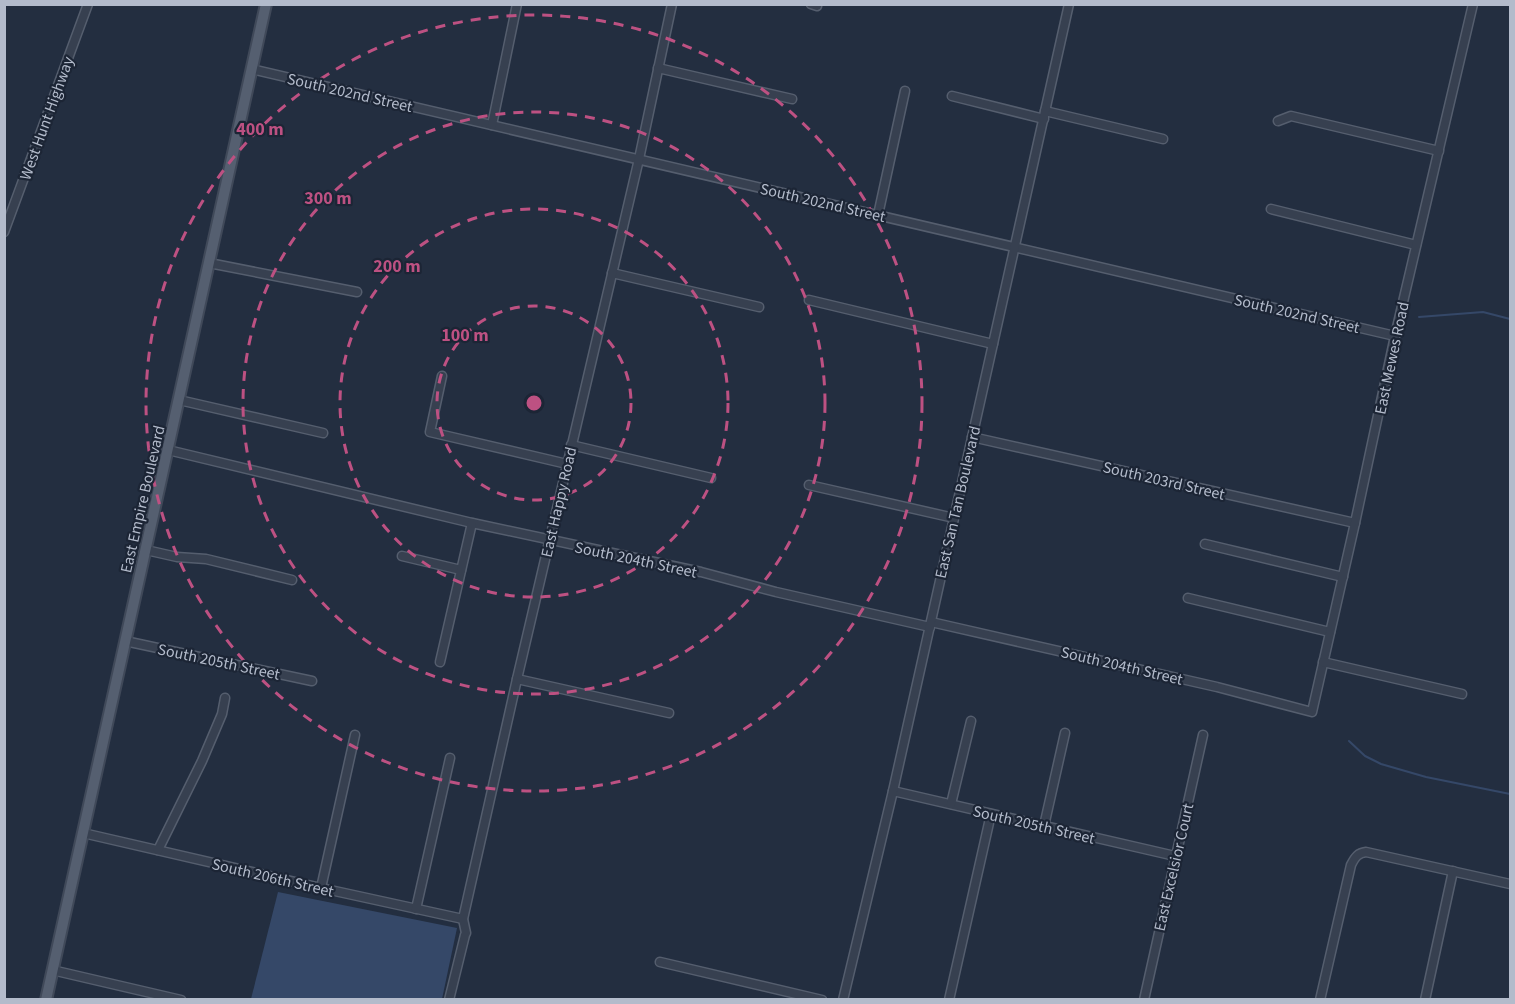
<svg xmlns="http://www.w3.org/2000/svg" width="1515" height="1004" font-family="'Source Sans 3',sans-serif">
<rect width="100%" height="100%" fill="#232e40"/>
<path fill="#354868" d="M 278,892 L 457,928 L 442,999 L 251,999 Z"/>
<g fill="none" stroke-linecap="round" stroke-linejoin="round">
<g stroke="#354868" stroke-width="2">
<path d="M 1419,317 L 1483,312 L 1510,319"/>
<path d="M 1349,741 L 1365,756 L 1381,764 L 1426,777 L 1510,794"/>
</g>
<defs>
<g id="minor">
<path d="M 811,4 L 817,6"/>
<path d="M 658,68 L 792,99"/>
<path d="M 251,69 C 633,158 1014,248 1395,336"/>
<path d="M 952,96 L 1044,119"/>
<path d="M 1045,111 L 1163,139"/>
<path d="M 1278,121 L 1291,116 L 1439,151"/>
<path d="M 492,125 L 517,4"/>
<path d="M 1271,209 L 1416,245"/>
<path d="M 878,215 L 905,91"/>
<path d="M 4,232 L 88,4"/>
<path d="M 209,263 L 357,292"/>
<path d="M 612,273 L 759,307"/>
<path d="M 809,300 L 993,344"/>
<path d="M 442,376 L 430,432 L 567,464"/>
<path d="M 179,400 L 323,433"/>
<path d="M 972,437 L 1355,523"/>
<path d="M 571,445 L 711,478"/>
<path d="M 168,450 L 472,523 L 701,572 L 776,592 L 930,627"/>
<path d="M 809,485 L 954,518"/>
<path d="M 1205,544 L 1343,577"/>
<path d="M 146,550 L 177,557 L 206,559 L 292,580"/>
<path d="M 402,556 L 461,570"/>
<path d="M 1188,598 L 1330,632"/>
<path d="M 931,622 L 1217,687 L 1312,712 L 1355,523 L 1395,336 L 1473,4"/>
<path d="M 125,641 L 312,681"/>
<path d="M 440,662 L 472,523"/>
<path d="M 1323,662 L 1462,694"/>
<path d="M 517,679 L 669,713"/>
<path d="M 893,791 L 1175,856"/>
<path d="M 951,804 L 971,721"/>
<path d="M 1044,826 L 1065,733"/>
<path d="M 83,833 L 321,888 L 463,919"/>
<path d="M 158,850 L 202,761 L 222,714 L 225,698"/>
<path d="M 321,888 L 355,735"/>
<path d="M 416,909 L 450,758"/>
<path d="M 660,962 L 822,1000"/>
<path d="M 52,970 L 181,1000"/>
<path d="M 449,1000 L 465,935 L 466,933 L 463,919 L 517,679 L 639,159 L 672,4"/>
<path d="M 843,1000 L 893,791 L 1069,4"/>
<path d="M 949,1000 L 991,814"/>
<path d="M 1144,1000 L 1203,735"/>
<path d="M 1320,1000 L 1351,865 C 1355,857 1358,853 1366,852 L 1510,884"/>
<path d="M 1425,1000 L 1453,871"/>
</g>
<path id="major" d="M 46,1000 L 266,4"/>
</defs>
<use href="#minor" stroke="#555e6e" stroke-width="11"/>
<use href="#major" stroke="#404959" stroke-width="14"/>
<use href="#minor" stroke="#374050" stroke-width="8"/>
<use href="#major" stroke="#555f70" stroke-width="10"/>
</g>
<g fill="none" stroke="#bd5182" stroke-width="3" stroke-dasharray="10 8">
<circle cx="534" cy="403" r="97"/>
<circle cx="534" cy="403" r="194"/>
<circle cx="534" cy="403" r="291"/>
<circle cx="534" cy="403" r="388"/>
</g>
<g text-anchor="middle" stroke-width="4.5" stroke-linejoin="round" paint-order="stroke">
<g font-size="16" fill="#b3bbcb" stroke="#1c2535">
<text transform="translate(350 92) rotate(13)" y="6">South 202nd Street</text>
<text transform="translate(46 118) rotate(-70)" y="6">West Hunt Highway</text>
<text transform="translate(823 202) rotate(13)" y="6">South 202nd Street</text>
<text transform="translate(1297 313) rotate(13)" y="6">South 202nd Street</text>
<text transform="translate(1391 358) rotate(-78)" y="6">East Mewes Road</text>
<text transform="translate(1164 480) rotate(13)" y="6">South 203rd Street</text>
<text transform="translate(142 499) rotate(-77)" y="6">East Empire Boulevard</text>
<text transform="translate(558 502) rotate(-77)" y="6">East Happy Road</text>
<text transform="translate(957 502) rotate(-77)" y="6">East San Tan Boulevard</text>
<text transform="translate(636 559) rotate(12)" y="6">South 204th Street</text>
<text transform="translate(219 661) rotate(12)" y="6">South 205th Street</text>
<text transform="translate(1122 665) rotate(13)" y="6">South 204th Street</text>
<text transform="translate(1034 824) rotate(13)" y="6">South 205th Street</text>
<text transform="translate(1173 867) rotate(-77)" y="6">East Excelsior Court</text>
<text transform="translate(273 877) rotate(13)" y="6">South 206th Street</text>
</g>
</g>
<circle cx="534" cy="403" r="9" fill="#bd5182" stroke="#1c2535" stroke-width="3"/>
<g font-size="18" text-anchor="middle" font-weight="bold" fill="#bd5182" stroke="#1c2535" stroke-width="4.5" stroke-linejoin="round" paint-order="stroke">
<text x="260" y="135">400 m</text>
<text x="328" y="204">300 m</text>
<text x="397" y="272">200 m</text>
<text x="465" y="341">100 m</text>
</g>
<rect width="1515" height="1004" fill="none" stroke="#b3bbcb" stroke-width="12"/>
</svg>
